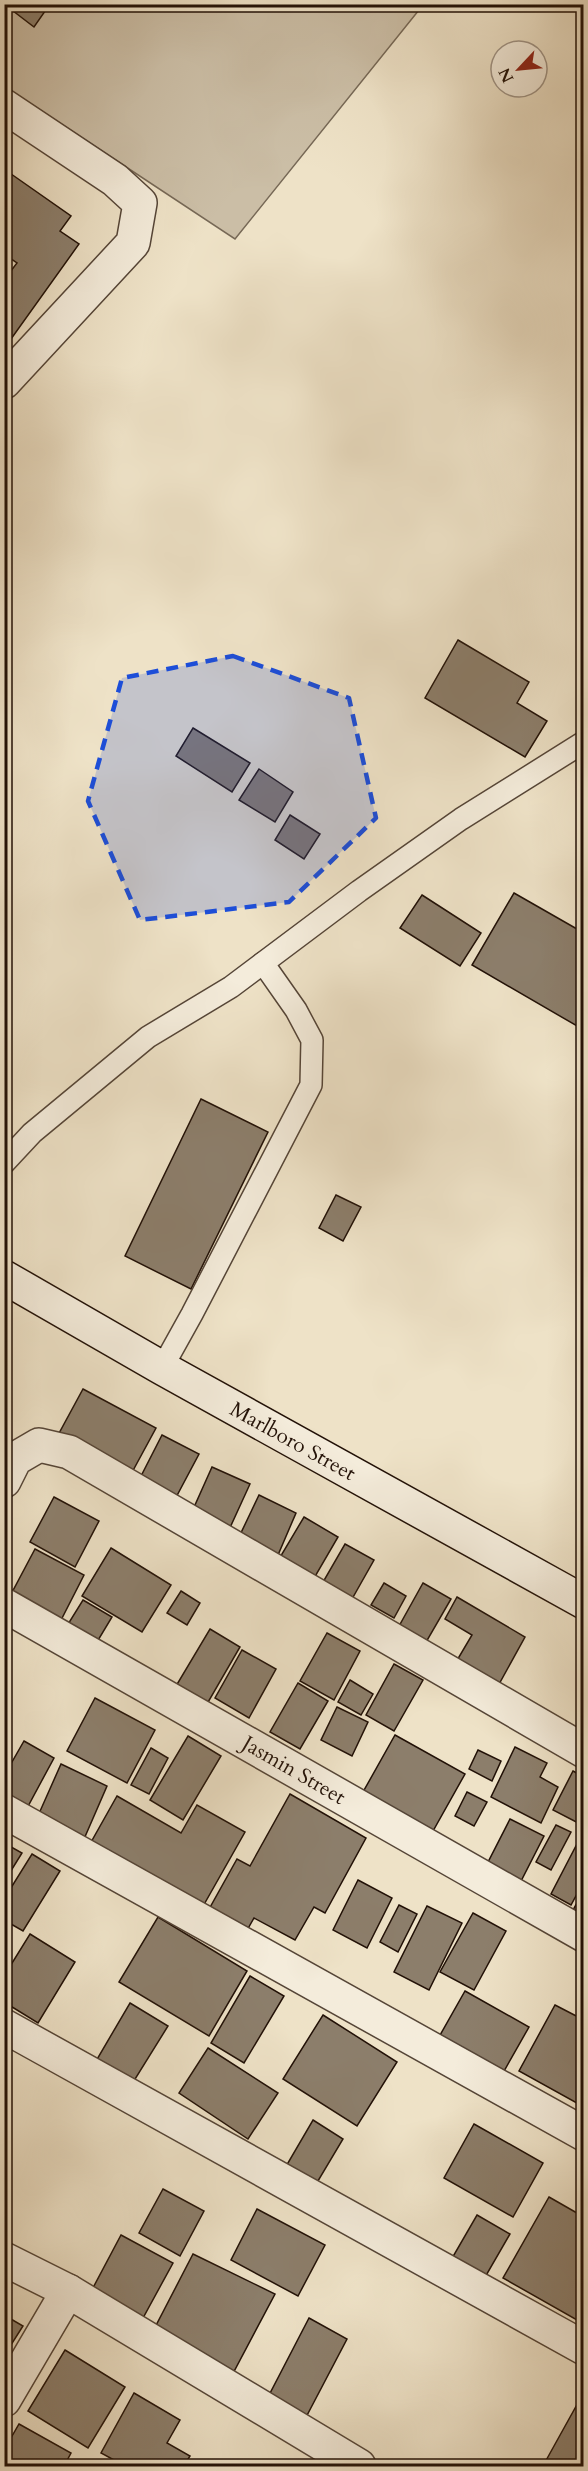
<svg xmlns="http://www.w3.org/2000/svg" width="588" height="2471" font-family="Cardo,serif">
<rect width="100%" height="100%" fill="#eee2c7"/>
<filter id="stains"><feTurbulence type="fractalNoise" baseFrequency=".00333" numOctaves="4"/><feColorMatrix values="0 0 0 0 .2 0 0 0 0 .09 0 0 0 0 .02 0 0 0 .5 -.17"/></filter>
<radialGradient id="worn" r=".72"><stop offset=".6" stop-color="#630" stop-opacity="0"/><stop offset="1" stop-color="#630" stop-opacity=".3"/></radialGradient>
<path fill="#cbbea6" stroke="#766856" stroke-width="1.5" d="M 4,5 L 423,5 L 235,239 L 5,87 Z"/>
<g fill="#8c7e6b" stroke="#221107" stroke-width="1.5">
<path d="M 4,4 L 50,4 L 34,27 Z"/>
<path d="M 4,169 L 71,216 L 60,231 L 79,244 L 11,339 L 4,335 L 4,280 L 17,263 L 4,254 Z"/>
<path d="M 458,640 L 529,682 L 517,703 L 547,721 L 525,757 L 425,698 Z"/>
<path d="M 193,728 L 250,763 L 232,792 L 176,756 Z"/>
<path d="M 259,769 L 293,792 L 275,822 L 239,800 Z"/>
<path d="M 290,815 L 320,834 L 304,859 L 275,840 Z"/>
<path d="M 514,893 L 584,933 L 584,1030 L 472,965 Z"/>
<path d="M 422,895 L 481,933 L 460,966 L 400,928 Z"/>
<path d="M 201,1099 L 268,1132 L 191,1289 L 125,1256 Z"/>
<path d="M 336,1195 L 361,1207 L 343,1241 L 319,1228 Z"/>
<path d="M 83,1389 L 156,1428 L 130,1476 L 57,1437 Z"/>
<path d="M 162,1435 L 199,1454 L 173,1503 L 137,1484 Z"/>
<path d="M 212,1467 L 250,1484 L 228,1532 L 191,1514 Z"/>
<path d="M 259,1495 L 296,1513 L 278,1555 L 239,1537 Z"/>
<path d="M 54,1497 L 99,1521 L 75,1567 L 30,1542 Z"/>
<path d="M 304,1517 L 338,1537 L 313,1580 L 279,1559 Z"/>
<path d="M 345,1544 L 374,1560 L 348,1606 L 319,1589 Z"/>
<path d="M 111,1548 L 171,1585 L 142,1632 L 82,1596 Z"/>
<path d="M 35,1549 L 84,1575 L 58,1626 L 8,1600 Z"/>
<path d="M 384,1583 L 406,1596 L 394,1618 L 371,1605 Z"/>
<path d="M 423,1583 L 451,1599 L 425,1644 L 398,1628 Z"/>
<path d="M 181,1591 L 200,1603 L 187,1625 L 167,1613 Z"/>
<path d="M 457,1597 L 525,1637 L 498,1686 L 456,1662 L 472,1635 L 445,1619 Z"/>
<path d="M 83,1600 L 112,1617 L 94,1647 L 65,1629 Z"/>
<path d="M 210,1629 L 240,1647 L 207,1704 L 176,1686 Z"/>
<path d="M 327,1633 L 360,1651 L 334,1700 L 300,1681 Z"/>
<path d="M 242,1650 L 276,1669 L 249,1718 L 215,1698 Z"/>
<path d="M 394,1664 L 423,1680 L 394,1731 L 366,1715 Z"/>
<path d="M 350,1680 L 373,1694 L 361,1715 L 338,1702 Z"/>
<path d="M 298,1683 L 328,1701 L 300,1749 L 270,1732 Z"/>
<path d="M 95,1698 L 155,1730 L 127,1783 L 67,1751 Z"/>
<path d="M 337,1707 L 368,1722 L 352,1756 L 321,1740 Z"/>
<path d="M 395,1735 L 465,1774 L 433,1831 L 363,1792 Z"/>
<path d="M 188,1736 L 221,1756 L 183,1820 L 150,1800 Z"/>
<path d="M 24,1741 L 54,1758 L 26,1810 L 4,1798 L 4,1776 Z"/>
<path d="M 515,1747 L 547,1763 L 540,1777 L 558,1787 L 541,1823 L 491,1797 Z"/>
<path d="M 151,1748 L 168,1758 L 149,1794 L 131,1785 Z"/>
<path d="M 478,1750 L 501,1761 L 492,1781 L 469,1769 Z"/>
<path d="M 61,1764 L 107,1786 L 84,1839 L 37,1818 Z"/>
<path d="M 573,1771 L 584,1777 L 584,1826 L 553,1810 Z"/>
<path d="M 467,1792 L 487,1802 L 474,1826 L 455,1816 Z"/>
<path d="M 290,1794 L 366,1838 L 325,1913 L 314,1907 L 295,1940 L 254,1918 L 246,1932 L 208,1911 L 237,1859 L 250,1866 Z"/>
<path d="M 117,1796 L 181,1833 L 197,1805 L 245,1832 L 202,1908 L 90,1844 Z"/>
<path d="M 510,1819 L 544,1836 L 518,1887 L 484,1870 Z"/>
<path d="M 556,1825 L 571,1832 L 551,1870 L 536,1862 Z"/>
<path d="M 578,1842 L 584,1845 L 584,1881 L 571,1905 L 551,1894 Z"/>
<path d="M 4,1843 L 22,1853 L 4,1882 Z"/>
<path d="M 32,1854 L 60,1871 L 23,1931 L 4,1920 L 4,1899 Z"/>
<path d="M 358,1880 L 392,1898 L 367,1948 L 333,1930 Z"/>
<path d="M 584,1890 L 584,1918 L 572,1912 Z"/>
<path d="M 399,1905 L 417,1914 L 398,1952 L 380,1942 Z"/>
<path d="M 427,1906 L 462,1923 L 429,1990 L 394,1972 Z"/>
<path d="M 473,1913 L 506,1931 L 474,1990 L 440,1972 Z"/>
<path d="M 158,1917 L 247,1971 L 209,2036 L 119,1982 Z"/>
<path d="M 30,1934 L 75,1962 L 38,2023 L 4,2002 L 4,1976 Z"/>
<path d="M 250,1976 L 284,1996 L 244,2063 L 211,2043 Z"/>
<path d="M 465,1991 L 529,2027 L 499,2080 L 435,2044 Z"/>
<path d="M 130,2003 L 168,2026 L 132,2084 L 96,2061 Z"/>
<path d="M 555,2005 L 584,2020 L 584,2107 L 519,2071 Z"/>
<path d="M 323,2015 L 397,2062 L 357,2126 L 283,2079 Z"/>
<path d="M 208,2048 L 278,2093 L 248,2139 L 179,2093 Z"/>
<path d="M 313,2120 L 343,2139 L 315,2186 L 285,2168 Z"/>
<path d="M 474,2124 L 543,2163 L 513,2217 L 444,2178 Z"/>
<path d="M 163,2189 L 204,2211 L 180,2256 L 139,2233 Z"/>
<path d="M 549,2197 L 584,2217 L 584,2324 L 503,2278 Z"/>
<path d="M 257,2209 L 325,2245 L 298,2296 L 231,2260 Z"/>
<path d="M 477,2215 L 510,2234 L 484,2279 L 451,2260 Z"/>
<path d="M 121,2235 L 173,2263 L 137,2329 L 86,2301 Z"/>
<path d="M 193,2254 L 275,2294 L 230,2379 L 150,2337 Z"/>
<path d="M 4,2315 L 23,2326 L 4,2356 Z"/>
<path d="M 309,2318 L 347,2339 L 304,2421 L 266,2401 Z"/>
<path d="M 65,2350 L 125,2387 L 88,2448 L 28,2411 Z"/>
<path d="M 134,2393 L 180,2420 L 167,2443 L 190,2456 L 184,2466 L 125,2466 L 101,2453 Z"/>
<path d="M 579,2401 L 584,2404 L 584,2466 L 549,2466 L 544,2464 Z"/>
<path d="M 19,2424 L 71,2453 L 64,2466 L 4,2466 L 4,2450 Z"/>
</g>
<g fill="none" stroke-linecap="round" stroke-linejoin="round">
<defs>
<g id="lane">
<path d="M 4,1163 L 32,1133 L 148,1037 L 231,987 L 359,891 L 461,819 L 584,742"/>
<path d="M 162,1368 L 192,1314 L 311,1085 L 312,1040 L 296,1010 L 263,963"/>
</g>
<g id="street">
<path d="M 4,106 L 115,180 L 140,203 L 133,243 L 4,382"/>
<path d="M 4,1481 L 15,1459 L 39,1445 L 69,1452 L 584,1751"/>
<path d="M 4,1605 L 584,1935"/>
<path d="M 4,1811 L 584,2134"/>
<path d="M 4,2026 L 584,2348"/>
<path d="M 4,2259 L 68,2291 L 359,2466"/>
<path d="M 4,2400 L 68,2291"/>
</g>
<path id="secondary" d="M 4,1277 L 162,1368 L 584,1602"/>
</defs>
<use href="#lane" stroke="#554537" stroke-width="24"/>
<use href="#street" stroke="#554537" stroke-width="36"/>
<use href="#secondary" stroke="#221107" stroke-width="36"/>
<use href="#lane" stroke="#f4ecdb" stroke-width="21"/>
<use href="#street" stroke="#f4ecdb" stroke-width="33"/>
<use href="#secondary" stroke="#f4ecdb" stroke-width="33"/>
</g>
<path fill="#1d4ed8" fill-opacity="0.2" stroke="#1d4ed8" stroke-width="4.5" stroke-dasharray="12 8" stroke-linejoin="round" d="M 233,656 L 349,698 L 376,818 L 289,902 L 140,920 L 88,801 L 122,678 Z"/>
<g text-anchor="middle" stroke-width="4.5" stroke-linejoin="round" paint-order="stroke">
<g font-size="21" fill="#221107" stroke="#f4ecdb">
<text transform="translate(293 1441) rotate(29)" y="7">Marlboro Street</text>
<text transform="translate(294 1770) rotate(30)" y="7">Jasmin Street</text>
</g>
</g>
<rect width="588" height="2471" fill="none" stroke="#eee2c7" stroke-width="24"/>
<rect x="6" y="6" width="576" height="2459" fill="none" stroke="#221107" stroke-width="3"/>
<rect x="12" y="12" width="564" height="2447" fill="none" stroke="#221107" stroke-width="1.5"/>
<g transform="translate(519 69) rotate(244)"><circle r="28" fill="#f4ecdb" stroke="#a09486" stroke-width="1.5"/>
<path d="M0-4.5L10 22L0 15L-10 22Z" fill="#8f2418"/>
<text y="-9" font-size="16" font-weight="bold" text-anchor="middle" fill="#221107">N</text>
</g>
<rect width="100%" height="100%" filter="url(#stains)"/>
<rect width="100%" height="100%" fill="url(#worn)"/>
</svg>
